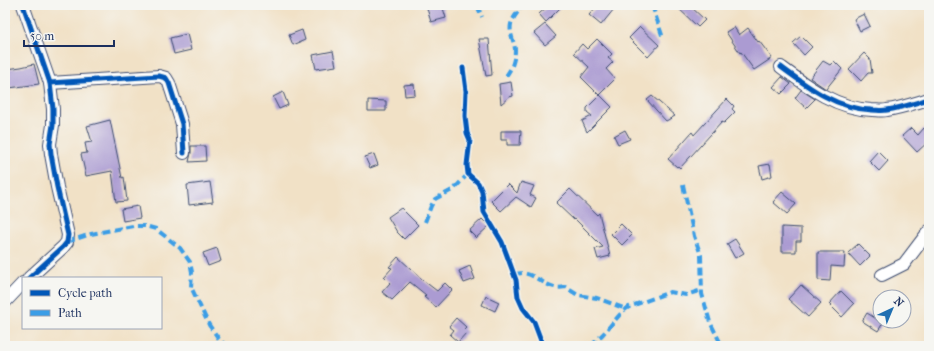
<svg xmlns="http://www.w3.org/2000/svg" width="934" height="351" font-family="'IM FELL French Canon',serif">
<rect width="100%" height="100%" fill="#f6f6f2"/>
<filter id="ink" filterUnits="userSpaceOnUse"><feTurbulence type="fractalNoise" baseFrequency=".025" numOctaves="2"/><feDisplacementMap in="SourceGraphic" scale="8" xChannelSelector="R" yChannelSelector="G"/><feConvolveMatrix kernelMatrix="1 2 1 2 8 2 1 2 1" color-interpolation-filters="sRGB"/></filter>
<filter id="wash" filterUnits="userSpaceOnUse"><feTurbulence type="fractalNoise" baseFrequency=".012" numOctaves="4" result="noise"/><feDisplacementMap in="SourceGraphic" scale="16" xChannelSelector="R" yChannelSelector="G"/><feGaussianBlur stdDeviation="0.9" result="paint"/><feColorMatrix in="noise" values="0 0 0 0 0 0 0 0 0 0 0 0 0 0 0 0 0 1.4 0 .05"/><feComposite in="paint" operator="in"/></filter>
<g filter="url(#wash)">
<rect width="100%" height="100%" fill="#f1e1c6"/>
<g id="blocks">
<g fill="#ab9bd2">
<path d="M 426,5 L 442,5 L 446,18 L 431,22 Z"/>
<path d="M 549,5 L 563,5 L 546,22 L 539,14 Z"/>
<path d="M 598,5 L 608,5 L 614,9 L 601,25 L 589,15 Z"/>
<path d="M 675,5 L 689,5 L 705,20 L 698,27 Z"/>
<path d="M 864,14 L 870,26 L 860,31 L 854,19 Z"/>
<path d="M 545,24 L 556,36 L 545,45 L 534,33 Z"/>
<path d="M 640,27 L 659,45 L 648,57 L 629,38 Z"/>
<path d="M 734,27 L 739,35 L 748,28 L 758,42 L 759,41 L 772,58 L 754,70 L 741,52 L 740,53 L 726,32 Z"/>
<path d="M 302,30 L 305,40 L 293,45 L 289,35 Z"/>
<path d="M 187,34 L 191,50 L 174,54 L 170,38 Z"/>
<path d="M 801,36 L 812,47 L 804,55 L 793,43 Z"/>
<path d="M 479,39 L 489,39 L 492,75 L 486,76 Z"/>
<path d="M 597,39 L 612,54 L 608,58 L 613,62 L 606,69 L 615,79 L 599,95 L 581,77 L 589,67 L 574,53 L 582,44 L 587,49 Z"/>
<path d="M 333,51 L 336,66 L 316,69 L 313,55 Z"/>
<path d="M 864,53 L 870,59 L 872,73 L 868,73 L 861,81 L 849,69 Z"/>
<path d="M 823,61 L 830,65 L 834,61 L 842,69 L 826,89 L 810,78 Z"/>
<path d="M 34,64 L 39,84 L 9,88 L 7,69 L 21,67 Z"/>
<path d="M 782,77 L 791,84 L 781,94 L 773,87 Z"/>
<path d="M 511,82 L 513,96 L 509,97 L 501,104 L 499,84 Z"/>
<path d="M 414,84 L 415,95 L 405,96 L 404,85 Z"/>
<path d="M 801,90 L 815,99 L 806,108 L 795,98 Z"/>
<path d="M 283,92 L 288,105 L 279,109 L 273,97 Z"/>
<path d="M 600,95 L 612,107 L 587,132 L 582,121 L 592,116 L 587,112 L 587,108 Z"/>
<path d="M 652,96 L 675,116 L 666,121 L 647,100 Z"/>
<path d="M 727,99 L 734,106 L 732,109 L 735,112 L 724,123 L 722,122 L 680,168 L 678,166 L 677,167 L 668,159 L 692,132 L 694,135 Z"/>
<path d="M 368,100 L 386,101 L 386,111 L 368,111 Z"/>
<path d="M 110,120 L 122,178 L 124,177 L 127,201 L 116,202 L 112,171 L 86,176 L 81,154 L 87,153 L 85,143 L 92,142 L 87,126 Z"/>
<path d="M 911,128 L 918,135 L 924,128 L 929,134 L 929,141 L 917,152 L 902,136 Z"/>
<path d="M 625,130 L 630,139 L 618,144 L 614,136 Z"/>
<path d="M 501,131 L 521,131 L 520,145 L 507,145 L 507,140 L 501,140 Z"/>
<path d="M 191,146 L 205,146 L 206,161 L 189,162 L 191,153 Z"/>
<path d="M 878,151 L 888,161 L 879,171 L 869,161 Z"/>
<path d="M 374,154 L 378,165 L 370,168 L 365,157 Z"/>
<path d="M 770,164 L 772,176 L 762,179 L 759,166 Z"/>
<path d="M 210,182 L 213,202 L 189,205 L 187,185 Z"/>
<path d="M 521,182 L 534,186 L 530,195 L 536,198 L 531,207 L 516,197 L 501,211 L 491,201 L 508,184 L 517,193 Z"/>
<path d="M 570,189 L 597,215 L 599,213 L 610,256 L 598,259 L 595,249 L 603,247 L 575,219 L 574,220 L 556,203 Z"/>
<path d="M 782,192 L 796,204 L 787,214 L 773,202 Z"/>
<path d="M 138,206 L 140,218 L 123,221 L 121,209 Z"/>
<path d="M 401,208 L 418,225 L 404,239 L 397,232 L 388,217 Z"/>
<path d="M 482,219 L 489,226 L 476,238 L 469,231 Z"/>
<path d="M 621,224 L 632,235 L 622,245 L 611,234 Z"/>
<path d="M 782,227 L 801,228 L 801,241 L 796,241 L 796,252 L 782,252 Z"/>
<path d="M 735,239 L 744,253 L 735,258 L 727,244 Z"/>
<path d="M 858,244 L 870,256 L 860,266 L 848,253 Z"/>
<path d="M 217,248 L 221,261 L 208,266 L 203,253 Z"/>
<path d="M 818,252 L 845,252 L 844,267 L 831,266 L 830,281 L 818,280 Z"/>
<path d="M 398,257 L 424,281 L 437,291 L 445,283 L 452,290 L 436,307 L 424,297 L 426,295 L 410,282 L 392,300 L 382,292 L 390,283 L 384,277 L 392,268 L 389,267 Z"/>
<path d="M 470,266 L 475,279 L 464,283 L 459,271 Z"/>
<path d="M 801,285 L 821,303 L 808,317 L 788,299 Z"/>
<path d="M 841,291 L 854,304 L 842,317 L 829,304 Z"/>
<path d="M 486,296 L 499,302 L 495,311 L 482,305 Z"/>
<path d="M 867,313 L 883,323 L 878,331 L 862,321 Z"/>
<path d="M 456,318 L 466,327 L 464,329 L 467,332 L 458,342 L 450,335 L 454,330 L 449,326 Z"/>
</g>
</g>
</g>
<g filter="url(#ink)">
<use href="#blocks" fill-opacity="0" stroke="#3b4a6e" stroke-width="1"/>
<g fill="none" stroke-linecap="round" stroke-linejoin="round">
<defs>
<g id="minor">
<path d="M 23,5 L 50,83 L 53,109 L 53,125 L 50,144 L 51,154 L 57,187 L 68,235 L 67,242 L 63,247 L 29,278"/>
<path d="M 781,67 C 808,87 837,109 872,110 C 877,110 882,111 887,110 C 901,108 915,103 929,99"/>
<path d="M 50,83 L 159,76 L 166,78 L 169,83 L 182,124 L 184,153"/>
<path d="M 882,275 L 904,264 L 929,231"/>
<path d="M 5,302 L 23,283"/>
</g>
</defs>
<use href="#minor" stroke="#3b4a6e" stroke-width="14"/>
<use href="#minor" stroke="#fff" stroke-width="12"/>
<g stroke="#3b9de6" stroke-width="4" stroke-dasharray="8 4" stroke-linecap="butt">
<path d="M 477,5 L 482,17"/>
<path d="M 652,5 L 663,38"/>
<path d="M 506,76 C 512,68 515,60 515,49 C 514,41 509,33 511,24 C 513,17 519,11 523,5"/>
<path d="M 683,185 L 694,236 L 701,255 L 702,294 L 710,322 L 722,346"/>
<path d="M 425,222 L 431,206 L 435,199 L 454,189 L 468,174"/>
<path d="M 67,242 L 91,234 L 133,226 L 145,226 L 156,229 L 180,248 L 190,262 L 192,272 L 191,287 L 209,325 L 219,339 L 226,346"/>
<path d="M 514,274 C 517,274 520,273 523,273 C 538,275 548,291 565,287 L 578,295 L 597,298 L 626,309"/>
<path d="M 591,346 L 603,334 L 623,311 L 629,307 L 670,292 L 686,295 L 702,290"/>
</g>
<defs>
<g id="cycleway">
<path d="M 23,5 L 50,83 L 53,109 L 53,125 L 50,144 L 51,154 L 57,187 L 68,235 L 67,242 L 63,247 L 29,278"/>
<path d="M 781,67 C 808,87 837,109 872,110 C 877,110 882,111 887,110 C 901,108 915,103 929,99"/>
<path d="M 463,68 L 466,91 L 465,116 L 467,133 L 470,140 L 467,165 L 468,174 L 478,183 L 482,192 L 484,212 L 502,242 L 516,280 L 518,297 L 523,308 L 534,322 L 543,346"/>
<path d="M 50,83 L 159,76 L 166,78 L 169,83 L 182,124 L 184,153"/>
</g>
</defs>
<use href="#cycleway" stroke="#f6f6f2" stroke-width="8"/>
<use href="#cycleway" stroke="#0057b8" stroke-width="5"/>
</g>
</g>
<rect width="934" height="351" fill="none" stroke="#f6f6f2" stroke-width="20"/>
<rect x="22" y="277" width="140" height="52" fill="#f6f6f2" stroke="#9ea6b7"/>
<rect x="30" y="290" width="20" height="6" fill="#0057b8" stroke="#9ea6b7"/>
<text x="58" y="297" font-size="12" fill="#1b2f5e">Cycle path</text>
<rect x="30" y="310" width="20" height="6" fill="#3b9de6" stroke="#9ea6b7"/>
<text x="58" y="317" font-size="12" fill="#1b2f5e">Path</text>
<g transform="translate(892 309) rotate(44)"><circle r="19" fill="#f6f6f2" stroke="#9ea6b7"/>
<path d="M0-3L7 15L0 10L-7 15Z" fill="#1f6fb2"/>
<text y="-6" font-size="11" font-weight="bold" text-anchor="middle" fill="#1b2f5e">N</text>
</g>
<path d="M24 40v6h90v-6" fill="none" stroke="#1b2f5e" stroke-width="2"/>
<text x="30" y="40" font-size="12" fill="#1b2f5e" stroke="#f6f6f2" stroke-width="3" paint-order="stroke">50 m</text>
</svg>
